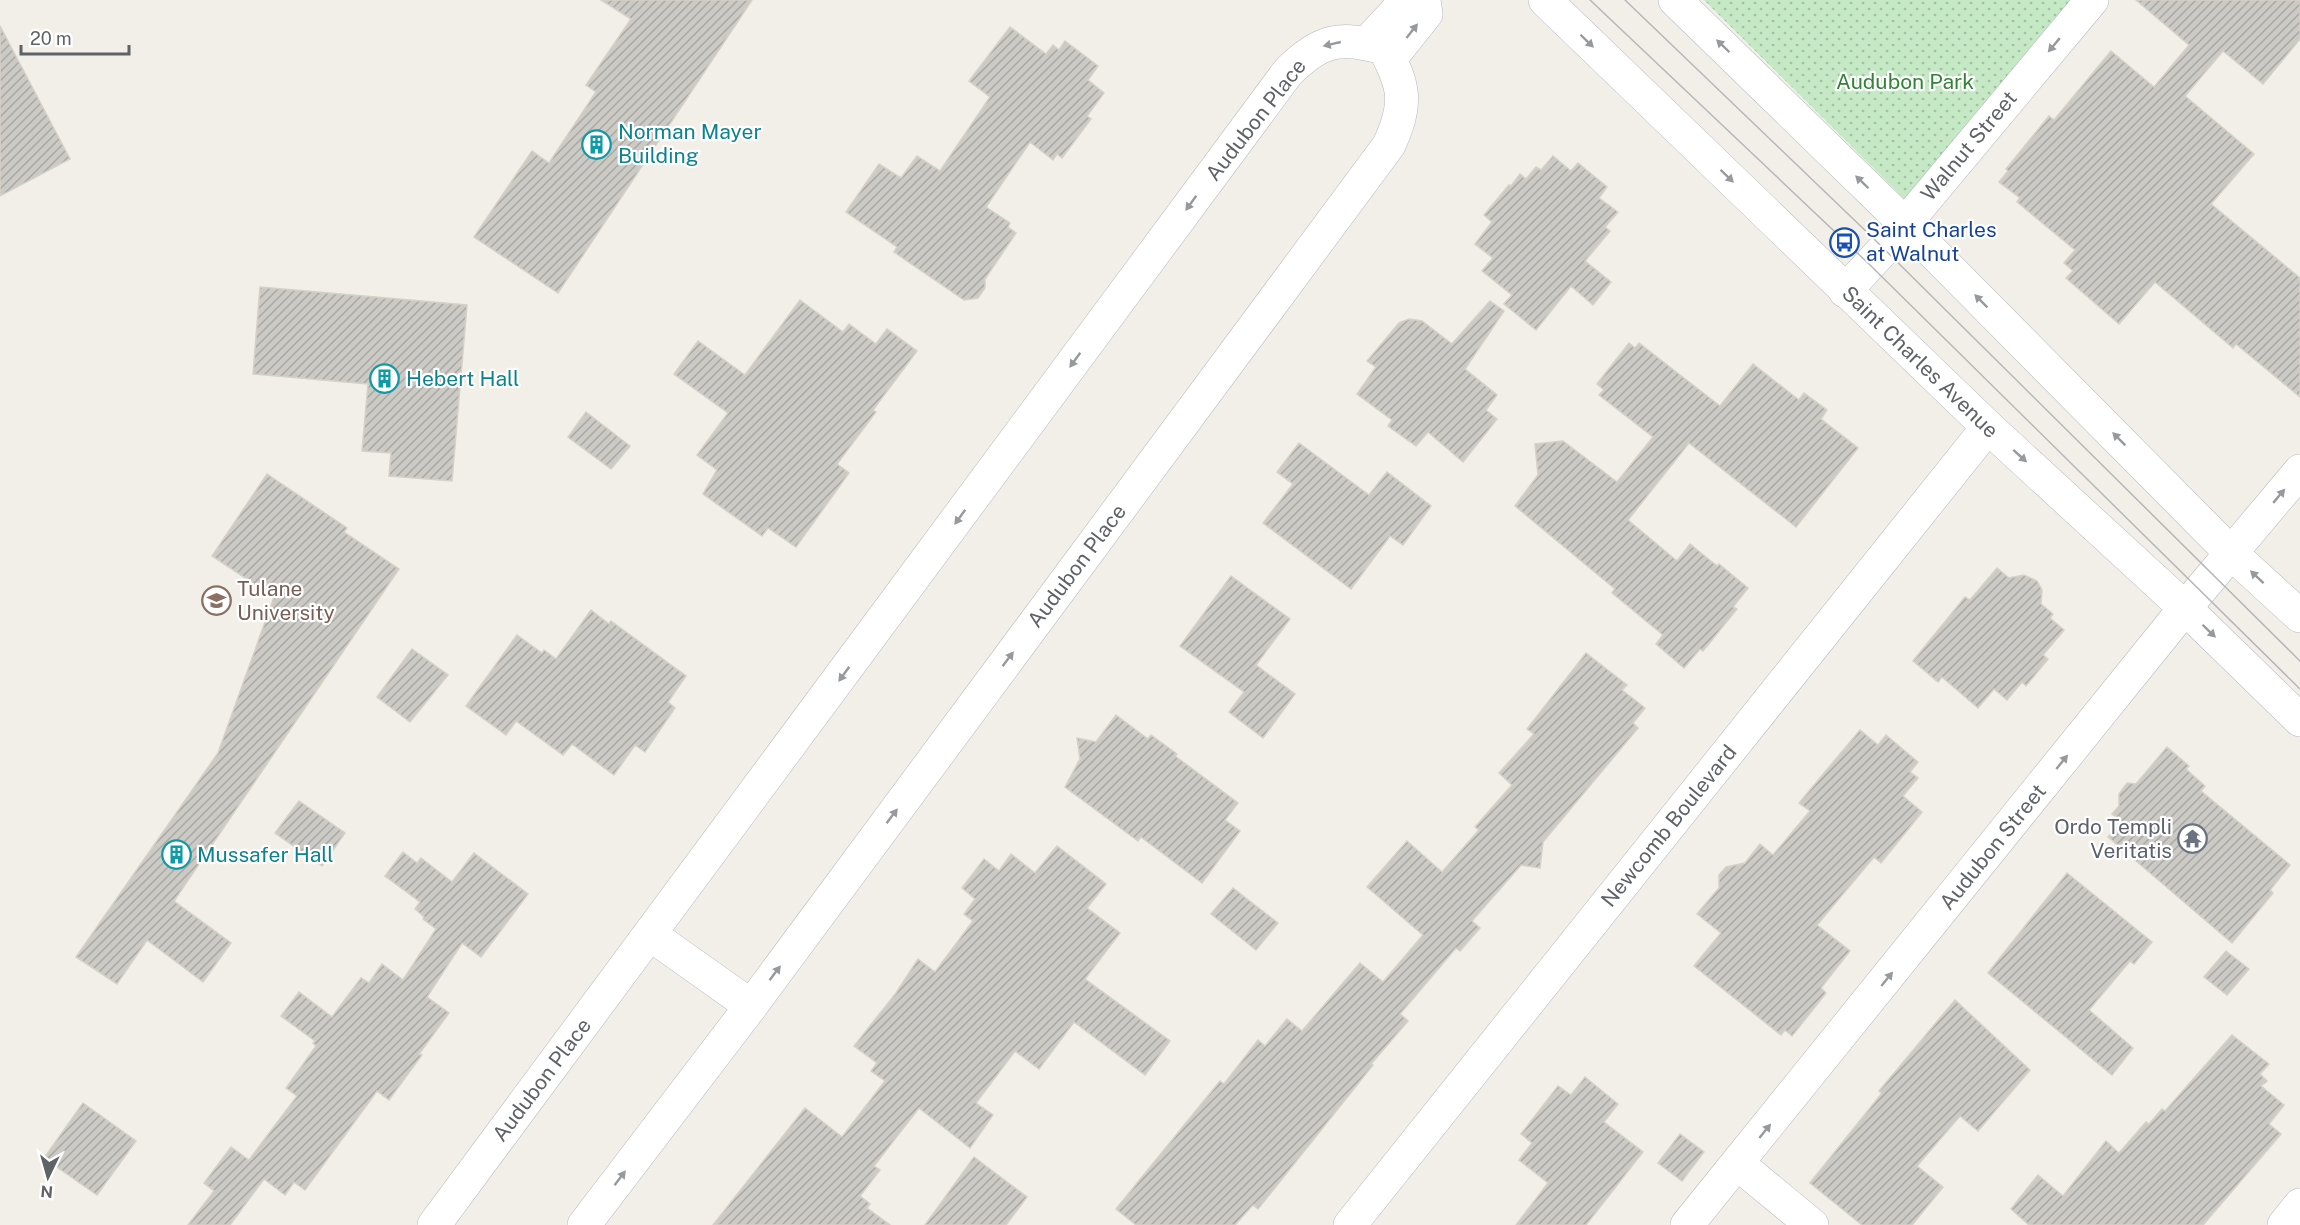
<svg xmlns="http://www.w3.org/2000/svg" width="2300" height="1225" font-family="'Public Sans',sans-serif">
<defs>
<pattern id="park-dots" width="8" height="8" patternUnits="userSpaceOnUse" patternTransform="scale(1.5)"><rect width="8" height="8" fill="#c5e8c5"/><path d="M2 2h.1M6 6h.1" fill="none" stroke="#a3c0a4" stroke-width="1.8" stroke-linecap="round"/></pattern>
<pattern id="building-hatch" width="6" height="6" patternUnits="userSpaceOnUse" patternTransform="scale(1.5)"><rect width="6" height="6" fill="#cccac5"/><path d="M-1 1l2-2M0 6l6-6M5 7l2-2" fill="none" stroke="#a9a8a4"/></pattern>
</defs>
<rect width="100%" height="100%" fill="#f1efe8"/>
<path fill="url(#park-dots)" d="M 1704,0 L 2083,0 L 1910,204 Z"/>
<g fill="url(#building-hatch)" stroke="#d6d1c6" stroke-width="1.5">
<path d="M 601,0 L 752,0 L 558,293 L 474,237 L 532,151 L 549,163 L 596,92 L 586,85 L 631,19 Z"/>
<path d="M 2136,0 L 2300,0 L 2300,39 L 2263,84 L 2223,51 L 2185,96 L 2254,154 L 2211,204 L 2300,278 L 2300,397 L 2236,344 L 2233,348 L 2155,282 L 2119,324 L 2066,278 L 2073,271 L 2064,263 L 2075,250 L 2017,202 L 2020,198 L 1999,182 L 2008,171 L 2006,169 L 2049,116 L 2054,120 L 2111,51 L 2154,87 L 2189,45 Z"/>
<path d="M 0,26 L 70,159 L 0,196 Z"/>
<path d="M 1010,27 L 1046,54 L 1053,45 L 1059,50 L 1065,41 L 1098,66 L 1088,80 L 1104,93 L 1087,116 L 1091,119 L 1062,158 L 1057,154 L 1053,160 L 1030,142 L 986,207 L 1010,223 L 1008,227 L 1016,233 L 985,279 L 985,288 L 978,298 L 964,300 L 894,252 L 897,247 L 846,212 L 879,164 L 901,178 L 917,156 L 940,171 L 990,97 L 969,81 Z"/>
<path d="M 1553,156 L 1571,171 L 1578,163 L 1607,187 L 1599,198 L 1618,212 L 1605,227 L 1610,231 L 1585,261 L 1611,282 L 1593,305 L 1571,286 L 1536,330 L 1504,304 L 1512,295 L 1482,271 L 1493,258 L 1475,244 L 1492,222 L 1484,215 L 1509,185 L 1511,186 L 1520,174 L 1526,179 L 1536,167 L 1541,170 Z"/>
<path d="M 260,287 L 467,305 L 452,481 L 389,476 L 391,453 L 362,451 L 368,384 L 253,374 Z"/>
<path d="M 800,300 L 843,332 L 849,324 L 876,344 L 887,329 L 917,351 L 873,410 L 876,412 L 837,464 L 849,473 L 796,547 L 768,528 L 762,536 L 703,494 L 717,470 L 697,455 L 728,413 L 674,374 L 698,341 L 745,375 Z"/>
<path d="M 1490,301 L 1504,311 L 1465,369 L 1497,395 L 1486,410 L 1497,419 L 1463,462 L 1428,432 L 1416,446 L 1388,426 L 1392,420 L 1357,394 L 1376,367 L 1367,361 L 1399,323 L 1409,319 L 1422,321 L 1452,344 Z"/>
<path d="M 1629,343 L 1635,348 L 1639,343 L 1720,406 L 1753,364 L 1799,400 L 1804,393 L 1827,410 L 1821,419 L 1858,448 L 1796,527 L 1689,443 L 1628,520 L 1677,561 L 1690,544 L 1717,566 L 1719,564 L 1748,588 L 1733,607 L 1737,609 L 1703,651 L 1700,649 L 1684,668 L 1656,644 L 1663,635 L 1612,593 L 1615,589 L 1515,506 L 1538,475 L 1535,444 L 1563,441 L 1617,482 L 1653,437 L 1599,395 L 1604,390 L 1597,384 Z"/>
<path d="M 586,412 L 630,446 L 611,469 L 568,437 Z"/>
<path d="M 1299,443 L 1369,495 L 1387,472 L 1431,506 L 1403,545 L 1390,536 L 1351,589 L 1263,523 L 1293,484 L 1277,472 Z"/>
<path d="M 267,474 L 347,528 L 344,532 L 399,569 L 174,901 L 231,943 L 203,982 L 147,940 L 117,984 L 76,957 L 218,753 L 274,597 L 212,556 Z"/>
<path d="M 1997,568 L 2009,578 L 2024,575 L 2037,581 L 2042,590 L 2041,604 L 2053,614 L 2050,618 L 2064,630 L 2043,655 L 2048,659 L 2026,686 L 2022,682 L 2007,700 L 1994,689 L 1978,708 L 1942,677 L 1938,682 L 1913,661 L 1965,597 L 1970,600 Z"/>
<path d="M 1231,576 L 1290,619 L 1256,665 L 1295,694 L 1263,738 L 1229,712 L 1244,692 L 1180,646 Z"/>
<path d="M 591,610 L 609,624 L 611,621 L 686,676 L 668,702 L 675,708 L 645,752 L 635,745 L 614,775 L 572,744 L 563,755 L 516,721 L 506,735 L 466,706 L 517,635 L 542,653 L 544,650 L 556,659 Z"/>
<path d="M 412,649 L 448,675 L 410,722 L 377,697 Z"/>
<path d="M 1586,653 L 1627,685 L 1622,690 L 1645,708 L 1633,723 L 1638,728 L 1543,842 L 1540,868 L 1521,865 L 1472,921 L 1480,928 L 1460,951 L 1456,948 L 1400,1014 L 1408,1021 L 1371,1064 L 1373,1065 L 1258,1209 L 1253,1205 L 1235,1225 L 1136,1225 L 1116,1209 L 1220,1081 L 1224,1084 L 1258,1040 L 1265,1046 L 1287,1019 L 1302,1031 L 1360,963 L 1383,982 L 1423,935 L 1367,887 L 1407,841 L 1442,872 L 1479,830 L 1475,827 L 1512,785 L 1499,773 L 1534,734 L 1527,729 Z"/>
<path d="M 1116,715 L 1148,739 L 1151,735 L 1177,754 L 1175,756 L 1238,803 L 1225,820 L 1240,831 L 1202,883 L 1141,837 L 1138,841 L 1065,787 L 1080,759 L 1077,738 L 1096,742 Z"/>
<path d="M 1860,730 L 1878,745 L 1886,735 L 1918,762 L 1910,772 L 1918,778 L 1903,796 L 1922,812 L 1881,863 L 1874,857 L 1817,925 L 1850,951 L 1821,988 L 1826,993 L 1792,1036 L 1785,1030 L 1781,1035 L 1694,966 L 1721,933 L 1697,914 L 1719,888 L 1719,875 L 1726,867 L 1745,863 L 1760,844 L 1773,855 L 1810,811 L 1799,803 Z"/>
<path d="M 2167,747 L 2189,766 L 2186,769 L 2205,786 L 2201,791 L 2290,865 L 2270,890 L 2273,893 L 2232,943 L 2108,837 L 2121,822 L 2112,814 L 2119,806 L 2119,794 L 2127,783 L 2136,784 Z"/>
<path d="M 299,801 L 345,833 L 322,866 L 275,833 Z"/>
<path d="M 1057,846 L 1106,884 L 1087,908 L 1120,933 L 1085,979 L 1170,1041 L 1145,1075 L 1074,1022 L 1039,1069 L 1015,1051 L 976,1103 L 993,1115 L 970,1148 L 919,1108 L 874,1166 L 880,1170 L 860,1196 L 870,1204 L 867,1208 L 890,1225 L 713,1225 L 805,1108 L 842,1137 L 885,1081 L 871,1071 L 877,1063 L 854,1046 L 896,993 L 918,959 L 935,972 L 973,921 L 964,914 L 975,899 L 962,888 L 984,859 L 999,871 L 1011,854 L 1035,873 Z"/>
<path d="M 403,852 L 417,863 L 421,858 L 452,882 L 474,853 L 528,894 L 481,957 L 462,943 L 427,997 L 449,1013 L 419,1054 L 422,1055 L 389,1100 L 377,1091 L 305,1190 L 294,1182 L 285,1195 L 264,1179 L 230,1225 L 188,1225 L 214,1191 L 204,1183 L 231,1147 L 249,1160 L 297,1096 L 286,1088 L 316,1046 L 313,1043 L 315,1041 L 281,1016 L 299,992 L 332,1017 L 361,978 L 369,983 L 382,964 L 403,980 L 436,929 L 423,919 L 424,917 L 415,909 L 420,902 L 385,876 Z"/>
<path d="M 2067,873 L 2152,942 L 2134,964 L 2130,961 L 2089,1010 L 2133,1048 L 2112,1075 L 1988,973 Z"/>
<path d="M 1233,888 L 1278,923 L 1256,950 L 1211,914 Z"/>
<path d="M 2226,951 L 2249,969 L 2227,995 L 2204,977 Z"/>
<path d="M 1955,1000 L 2030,1070 L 1978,1131 L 1960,1116 L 1917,1166 L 1943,1187 L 1912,1225 L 1862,1225 L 1810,1183 L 1882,1093 L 1879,1091 Z"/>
<path d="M 2232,1035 L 2269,1064 L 2260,1074 L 2267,1081 L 2261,1086 L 2284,1105 L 2269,1124 L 2281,1134 L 2203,1225 L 2029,1225 L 2011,1209 L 2038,1175 L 2063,1196 L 2106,1141 L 2119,1153 L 2146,1122 L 2149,1124 L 2162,1109 L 2165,1111 Z"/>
<path d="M 1585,1077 L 1618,1104 L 1604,1122 L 1643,1152 L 1586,1225 L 1516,1225 L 1548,1183 L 1519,1160 L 1532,1143 L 1521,1134 L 1558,1086 L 1571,1095 Z"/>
<path d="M 83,1103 L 136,1141 L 97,1195 L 44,1158 Z"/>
<path d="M 1680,1134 L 1704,1152 L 1682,1181 L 1658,1163 Z"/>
<path d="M 974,1157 L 1027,1197 L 1006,1225 L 925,1225 Z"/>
</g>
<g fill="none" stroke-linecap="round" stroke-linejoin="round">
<defs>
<g id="minor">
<path d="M 1367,43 L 1407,0"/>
<path d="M 1390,59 L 1426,14 L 1424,0"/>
<path d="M 1845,291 L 1884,249 L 2092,0"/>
<path d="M 651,935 L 751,1006"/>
<path d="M 1738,1164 L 1812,1225"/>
<path d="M 434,1225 L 1288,72 C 1321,39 1340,36 1384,48 C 1405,87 1408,103 1389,145 L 751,1006 L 584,1225"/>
<path d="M 1350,1225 L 1988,427"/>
<path d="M 1687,1225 L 2185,608 L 2300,471"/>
</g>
<path id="tertiary" d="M 2284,1225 L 2300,1205"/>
<g id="secondary">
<path d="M 1545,0 L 1988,427 L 2185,608 L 2300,720"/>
<path d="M 1675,0 L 1891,210 L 2231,553 L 2300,616"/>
</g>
</defs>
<use href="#minor" stroke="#b5b8bc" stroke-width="34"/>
<use href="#tertiary" stroke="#b5b8bc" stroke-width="34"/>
<use href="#secondary" stroke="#b6babf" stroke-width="34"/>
<use href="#minor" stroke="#fff" stroke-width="33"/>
<use href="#tertiary" stroke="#fff" stroke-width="33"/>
<use href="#secondary" stroke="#fff" stroke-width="33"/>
<g stroke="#b6b7b8" stroke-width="1.5">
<path d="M 1590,0 L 1870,265 L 2300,689"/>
<path d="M 1625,0 L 1872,237 L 2300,661"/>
</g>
</g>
<defs><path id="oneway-solid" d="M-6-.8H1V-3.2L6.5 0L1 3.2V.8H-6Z" transform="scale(1.5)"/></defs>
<g fill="#979a9d">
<use href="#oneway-solid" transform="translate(1412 31) rotate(-52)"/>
<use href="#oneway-solid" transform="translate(1587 41) rotate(44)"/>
<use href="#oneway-solid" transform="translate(1332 44) rotate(167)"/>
<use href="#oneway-solid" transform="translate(2054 45) rotate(130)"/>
<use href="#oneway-solid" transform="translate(1723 46) rotate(-136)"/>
<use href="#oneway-solid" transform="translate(1727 176) rotate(44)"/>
<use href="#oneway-solid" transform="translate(1862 182) rotate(-136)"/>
<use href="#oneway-solid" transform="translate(1191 203) rotate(126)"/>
<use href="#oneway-solid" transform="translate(1981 301) rotate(-135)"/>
<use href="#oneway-solid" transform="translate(1075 360) rotate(126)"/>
<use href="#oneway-solid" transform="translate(2119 439) rotate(-135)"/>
<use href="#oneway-solid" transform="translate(2020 456) rotate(42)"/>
<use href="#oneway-solid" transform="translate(2279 496) rotate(-50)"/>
<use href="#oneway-solid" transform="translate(960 517) rotate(126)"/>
<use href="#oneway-solid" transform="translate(2257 577) rotate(-137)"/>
<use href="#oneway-solid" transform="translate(2209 631) rotate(44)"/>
<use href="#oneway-solid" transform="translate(1008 659) rotate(-53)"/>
<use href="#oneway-solid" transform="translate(844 674) rotate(126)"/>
<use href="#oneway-solid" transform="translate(2062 762) rotate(-51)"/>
<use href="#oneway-solid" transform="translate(892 816) rotate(-53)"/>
<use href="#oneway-solid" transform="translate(775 973) rotate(-53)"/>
<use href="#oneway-solid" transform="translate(1887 979) rotate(-51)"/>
<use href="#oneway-solid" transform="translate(1765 1131) rotate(-51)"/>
<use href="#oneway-solid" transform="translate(620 1178) rotate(-53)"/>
</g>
<defs>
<symbol id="building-ring" viewBox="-11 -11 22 22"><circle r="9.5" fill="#fff" stroke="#0f9aa8" stroke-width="1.5"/><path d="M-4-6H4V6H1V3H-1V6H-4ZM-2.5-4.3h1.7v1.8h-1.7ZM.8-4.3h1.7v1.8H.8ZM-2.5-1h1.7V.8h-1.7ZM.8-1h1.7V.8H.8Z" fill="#0f9aa8"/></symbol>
<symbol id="bus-ring" viewBox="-11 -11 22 22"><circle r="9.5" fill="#fff" stroke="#1a4fb4" stroke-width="1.5"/><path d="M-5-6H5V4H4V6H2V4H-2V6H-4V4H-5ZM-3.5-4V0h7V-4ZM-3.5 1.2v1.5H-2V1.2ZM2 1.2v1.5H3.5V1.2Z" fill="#1a4fb4"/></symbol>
<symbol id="university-ring" viewBox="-11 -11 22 22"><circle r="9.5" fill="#fff" stroke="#8d6e63" stroke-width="1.5"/><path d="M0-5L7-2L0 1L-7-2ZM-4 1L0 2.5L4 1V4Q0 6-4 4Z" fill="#8d6e63"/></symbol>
<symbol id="temple-ring" viewBox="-11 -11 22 22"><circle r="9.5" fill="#fff" stroke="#6b7280" stroke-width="1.5"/><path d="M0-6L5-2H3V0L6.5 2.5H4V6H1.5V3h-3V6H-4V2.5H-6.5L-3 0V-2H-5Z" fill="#6b7280"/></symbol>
</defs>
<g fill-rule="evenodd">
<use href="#building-ring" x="580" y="128" width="33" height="33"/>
<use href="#bus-ring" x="1828" y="226" width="33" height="33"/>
<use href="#building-ring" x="368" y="362" width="33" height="33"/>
<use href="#university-ring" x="200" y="584" width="33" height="33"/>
<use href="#temple-ring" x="2176" y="822" width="33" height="33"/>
<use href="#building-ring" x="160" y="838" width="33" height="33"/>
</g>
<g text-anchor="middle" stroke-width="4.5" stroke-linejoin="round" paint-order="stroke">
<g font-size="21" fill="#348238" stroke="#fff">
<text x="1905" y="89">Audubon Park</text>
</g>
<g font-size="21" fill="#5f6368" stroke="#fff">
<text transform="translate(1256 120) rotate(-52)" y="7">Audubon Place</text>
<text transform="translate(1969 146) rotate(-50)" y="7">Walnut Street</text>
<text transform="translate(1920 362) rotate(44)" y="7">Saint Charles Avenue</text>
<text transform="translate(1077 566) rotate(-53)" y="7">Audubon Place</text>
<text transform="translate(1669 826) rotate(-51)" y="7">Newcomb Boulevard</text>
<text transform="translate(1993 847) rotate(-51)" y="7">Audubon Street</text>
<text transform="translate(542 1080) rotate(-53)" y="7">Audubon Place</text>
</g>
<g font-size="21" fill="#0d838f" stroke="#fff" text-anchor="start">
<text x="618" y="139">Norman Mayer<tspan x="618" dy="24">Building</tspan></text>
<text x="406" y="386">Hebert Hall</text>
<text x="197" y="862">Mussafer Hall</text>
</g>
<g font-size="21" fill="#164399" stroke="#fff" text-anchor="start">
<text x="1866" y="237">Saint Charles<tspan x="1866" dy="24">at Walnut</tspan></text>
</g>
<g font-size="21" fill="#785e54" stroke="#fff" text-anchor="start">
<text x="237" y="596">Tulane<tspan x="237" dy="24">University</tspan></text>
</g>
<g font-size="21" fill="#5b616d" stroke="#fff" text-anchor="end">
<text x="2172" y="834">Ordo Templi<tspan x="2172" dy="24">Veritatis</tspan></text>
</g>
</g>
<g transform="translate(48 1177) rotate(185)" stroke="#ffffff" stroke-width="4.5" paint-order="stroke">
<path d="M0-4.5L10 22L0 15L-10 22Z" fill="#5f6368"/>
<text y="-9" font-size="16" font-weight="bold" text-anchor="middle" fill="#5f6368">N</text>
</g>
<path d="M21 45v9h108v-9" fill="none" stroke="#5f6368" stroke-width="3"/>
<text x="30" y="45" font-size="18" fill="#5f6368" stroke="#ffffff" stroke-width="4.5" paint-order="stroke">20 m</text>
</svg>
